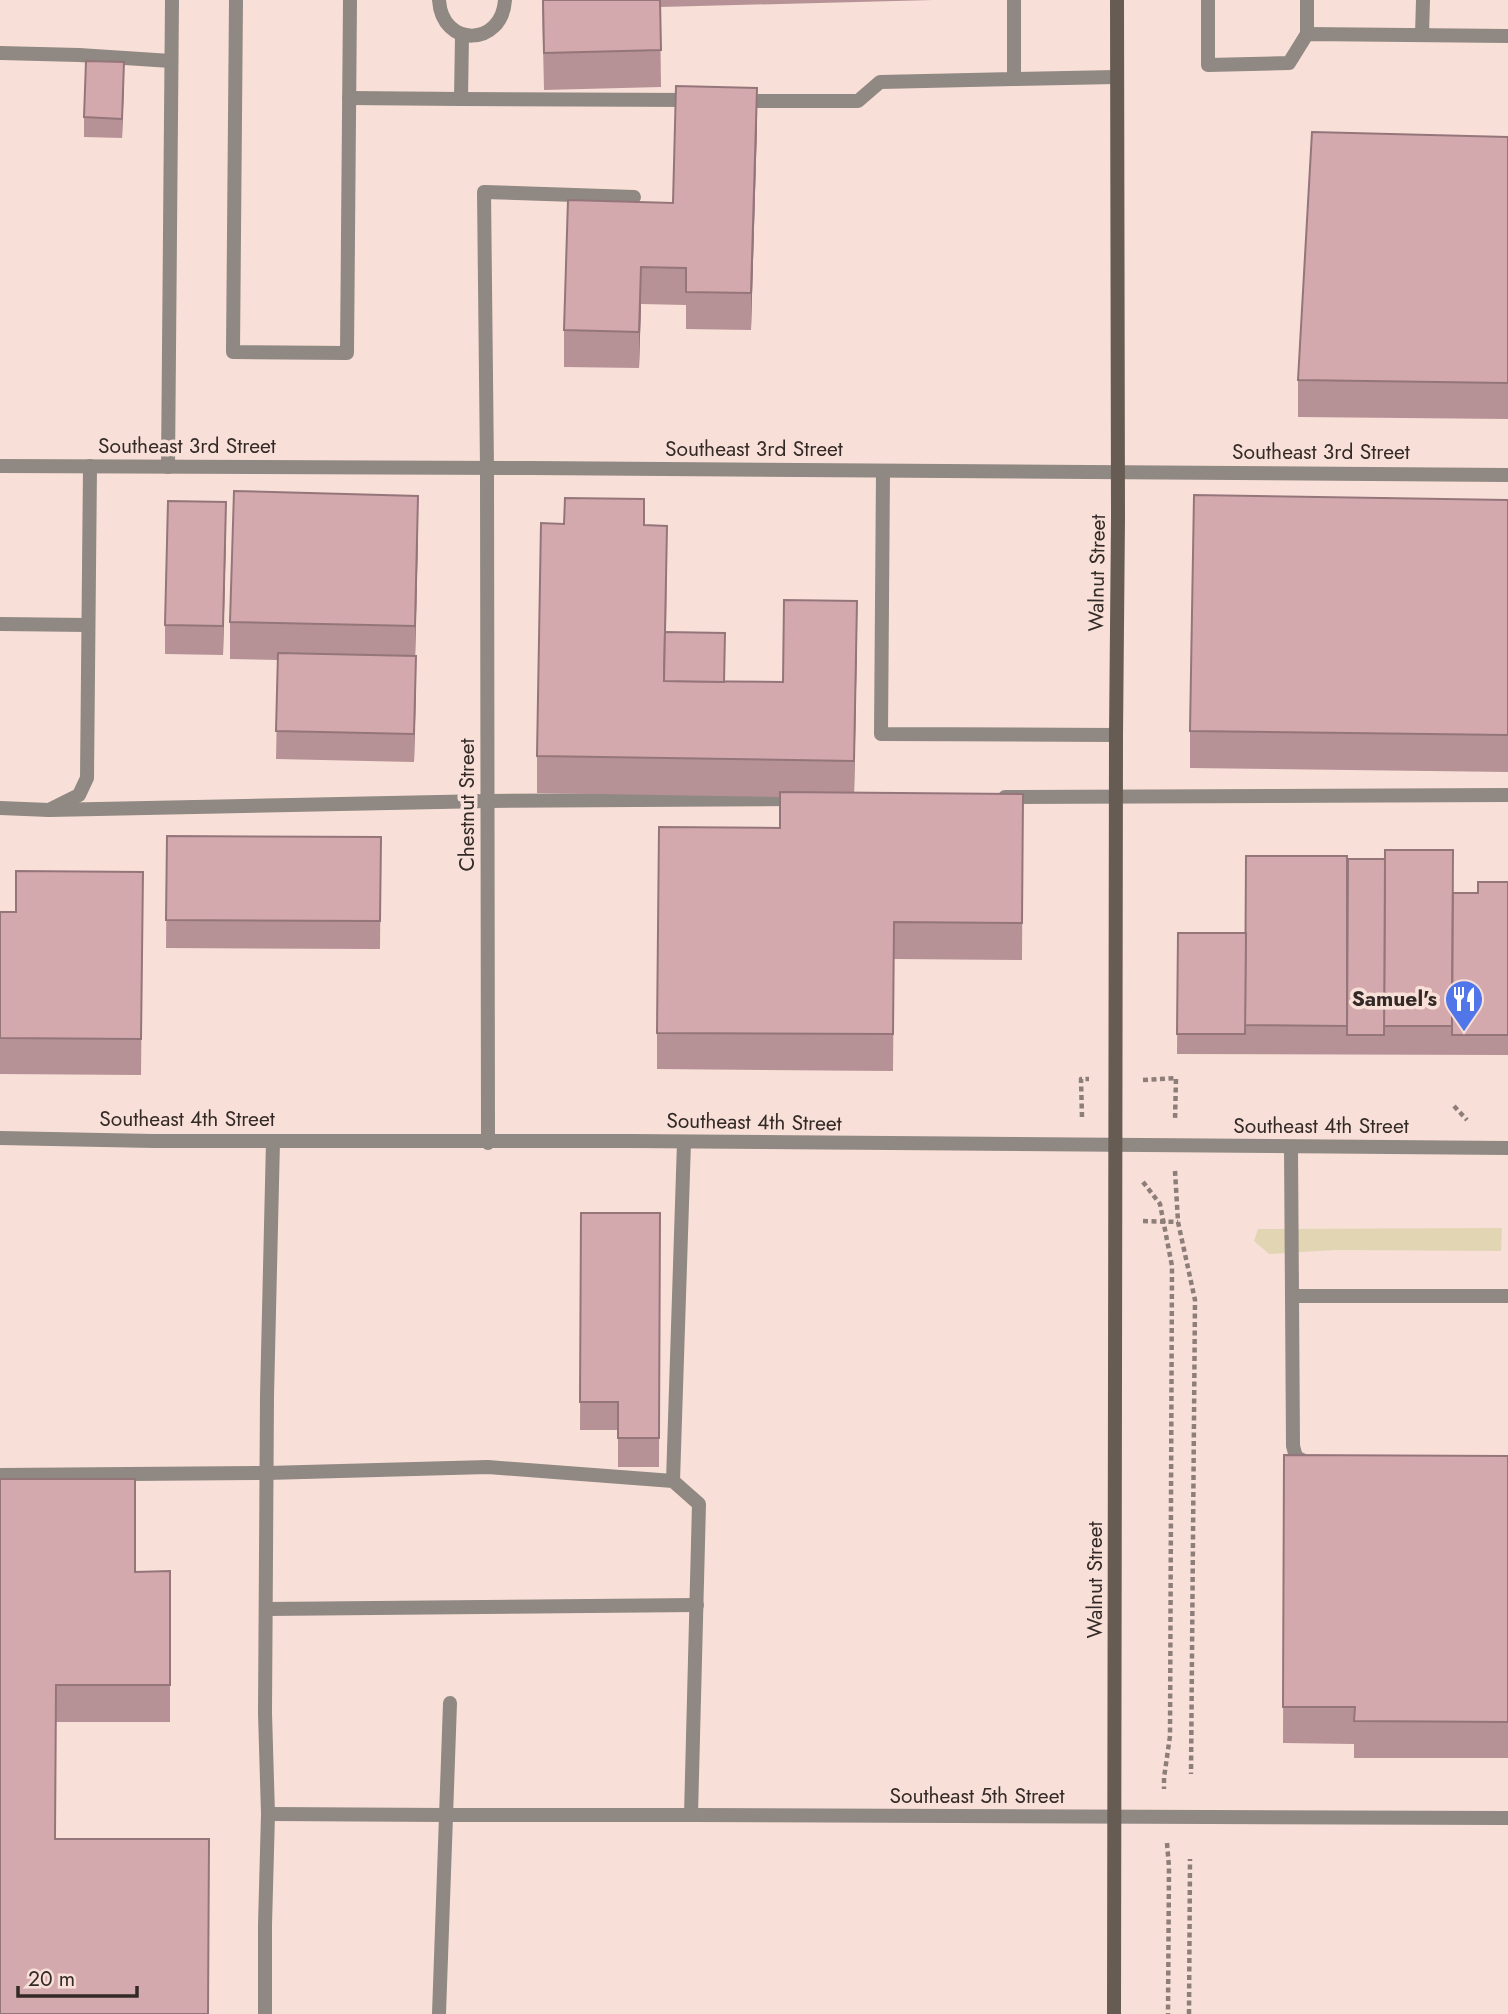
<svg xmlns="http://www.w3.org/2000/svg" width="1508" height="2014" font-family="Jost,sans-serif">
<rect width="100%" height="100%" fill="#f8e0d8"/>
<path fill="#e2d5b4" d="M 1502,1228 L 1501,1251 L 1335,1250 L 1269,1254 L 1254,1241 L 1258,1229 Z"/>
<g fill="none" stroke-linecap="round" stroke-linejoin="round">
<g stroke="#8e7e79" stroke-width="4.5" stroke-dasharray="5 3.5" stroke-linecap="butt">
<path d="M 1143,1080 L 1176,1078 L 1175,1120"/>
<path d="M 1454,1106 L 1467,1120"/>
<path d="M 1082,1117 L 1081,1079 L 1089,1079"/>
<path d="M 1175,1171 L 1178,1222 L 1195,1300 L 1191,1774"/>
<path d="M 1143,1182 L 1160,1204 L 1172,1266 L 1170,1736 L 1164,1778 L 1164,1789"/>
<path d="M 1143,1221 L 1178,1222"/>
<path d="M 1167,1843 L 1169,1867 L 1168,2014"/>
<path d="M 1189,2014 L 1190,1859"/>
</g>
<g stroke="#908882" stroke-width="14">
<path d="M 236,0 L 233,352 L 347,353 L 350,0"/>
<path d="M 439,0 C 442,48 502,47 505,0"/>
<path d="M 1208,0 L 1208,65 L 1289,63 L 1307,34 L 1508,36"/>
<path d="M 1307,34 L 1307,0"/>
<path d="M 1422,35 L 1423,0"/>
<path d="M 0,53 L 79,55 L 171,61"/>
<path d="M 1014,79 L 1116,77"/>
<path d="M 349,98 L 461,99 L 462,35"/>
<path d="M 461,99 L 694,100"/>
<path d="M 739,101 L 858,101 L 880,82 L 1014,79 L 1014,0"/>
<path d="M 168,467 L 172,0"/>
<path d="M 487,468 L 484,192 L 634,197"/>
<path d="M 883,471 L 881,734 L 1116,735"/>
<path d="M 0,624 L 88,625"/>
<path d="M 1005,797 L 1508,795"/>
<path d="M 0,808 L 49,810 L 79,795 L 87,778 L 90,466"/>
<path d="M 49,810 L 488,801 L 796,799"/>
<path d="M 1291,1147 L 1293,1446 L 1296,1457 L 1308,1463 L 1312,1463"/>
<path d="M 1292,1296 L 1508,1296"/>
<path d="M 0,1475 L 267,1473 L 488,1467 L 673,1481 L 699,1504 L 691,1815"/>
<path d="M 673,1481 L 684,1142"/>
<path d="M 266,1609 L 697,1605"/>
<path d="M 268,1814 L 446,1815"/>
<path d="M 265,2014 L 265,1925 L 268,1814 L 265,1713 L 267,1396 L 273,1141"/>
<path d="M 439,2014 L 450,1703"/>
</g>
<g stroke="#908882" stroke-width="14">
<path d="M 0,466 L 531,468 L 1508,475"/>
<path d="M 487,468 L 488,1143"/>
<path d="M 0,1138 L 154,1141 L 631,1141 L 1508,1148"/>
<path d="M 446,1815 L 691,1815 L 1508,1818"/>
</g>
<path stroke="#675c53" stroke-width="14" d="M 1114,2014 L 1116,735 L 1118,518 L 1117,0"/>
</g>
<g fill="#b69196">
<path d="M 542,0 L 933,0 L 660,7 L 661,87 L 544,90 Z"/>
<path d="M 124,82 L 122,138 L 84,137 L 84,117 Z"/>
<path d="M 757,125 L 751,330 L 686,329 L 686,305 L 641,304 L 639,368 L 564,367 L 564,330 L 673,203 Z"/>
<path d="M 1508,137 L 1508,419 L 1298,417 L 1298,380 Z"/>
<path d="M 1508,500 L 1508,772 L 1190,768 L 1190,731 Z"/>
<path d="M 644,525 L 667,562 L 666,632 L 724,682 L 783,682 L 857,637 L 854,793 L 1023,794 L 1022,960 L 894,959 L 893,1071 L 657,1069 L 657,1033 L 780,828 L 780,797 L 537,793 L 537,756 Z"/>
<path d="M 226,531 L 223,655 L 165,654 L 165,625 Z"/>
<path d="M 418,533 L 415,656 L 416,685 L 414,762 L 276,759 L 278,660 L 230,659 L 230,622 Z"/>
<path d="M 167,836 L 381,837 L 380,949 L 166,948 Z"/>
<path d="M 143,872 L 141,1075 L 0,1074 L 0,912 L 16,912 Z"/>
<path d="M 1508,882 L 1508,1055 L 1177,1054 L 1178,933 L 1246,933 L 1453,893 L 1478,893 Z"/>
<path d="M 581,1213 L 660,1213 L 659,1467 L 618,1467 L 618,1430 L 580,1430 Z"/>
<path d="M 1284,1455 L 1508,1456 L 1508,1758 L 1354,1758 L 1354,1744 L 1283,1743 Z"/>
<path d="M 0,1479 L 135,1572 L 170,1571 L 170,1722 L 56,1722 Z"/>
</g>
<g fill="#94767a">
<path d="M 124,62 L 124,82 L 122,138 L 122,119 Z"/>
<path d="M 757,88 L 757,125 L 751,330 L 751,293 Z"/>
<path d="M 641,267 L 641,304 L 639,368 L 639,332 Z"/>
<path d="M 418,496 L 418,533 L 415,663 L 415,626 Z"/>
<path d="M 226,502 L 226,531 L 223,655 L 223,626 Z"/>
<path d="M 857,601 L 857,637 L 854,798 L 854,761 Z"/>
<path d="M 416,656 L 416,685 L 414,762 L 414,734 Z"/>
</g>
<g fill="#d4a9ae" stroke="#94767a" stroke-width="2">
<path d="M 543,0 L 660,0 L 661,50 L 544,53 Z"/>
<path d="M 86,61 L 124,62 L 122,119 L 84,117 Z"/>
<path d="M 676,86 L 757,88 L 751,293 L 686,292 L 686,268 L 641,267 L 639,332 L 564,330 L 568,200 L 673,203 Z"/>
<path d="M 1312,132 L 1508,137 L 1508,383 L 1298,380 Z"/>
<path d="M 234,491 L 418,496 L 415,626 L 230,622 Z"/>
<path d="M 1194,495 L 1508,500 L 1508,735 L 1190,731 Z"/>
<path d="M 565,498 L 644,499 L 644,525 L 667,526 L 664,681 L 783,682 L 784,600 L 857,601 L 854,761 L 537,756 L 541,523 L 564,524 Z"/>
<path d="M 168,501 L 226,502 L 223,626 L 165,625 Z"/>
<path d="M 665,632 L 725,633 L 724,682 L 664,681 Z"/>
<path d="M 278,653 L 416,656 L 414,734 L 276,731 Z"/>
<path d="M 780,792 L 1023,794 L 1022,923 L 894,922 L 893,1034 L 657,1033 L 659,827 L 780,828 Z"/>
<path d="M 167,836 L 381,837 L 380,921 L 166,920 Z"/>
<path d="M 1385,850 L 1453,850 L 1452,1026 L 1384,1026 Z"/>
<path d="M 1246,856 L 1347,856 L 1347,1026 L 1245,1025 Z"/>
<path d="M 1348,859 L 1385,859 L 1384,1035 L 1347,1035 Z"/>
<path d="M 16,871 L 143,872 L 141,1039 L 0,1038 L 0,912 L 16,912 Z"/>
<path d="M 1478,882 L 1508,882 L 1508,1035 L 1452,1035 L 1453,893 L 1478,893 Z"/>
<path d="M 1178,933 L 1246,933 L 1245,1034 L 1177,1034 Z"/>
<path d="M 581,1213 L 660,1213 L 659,1438 L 618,1438 L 618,1402 L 580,1402 Z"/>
<path d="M 1284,1455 L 1508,1456 L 1508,1722 L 1354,1721 L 1355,1707 L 1283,1707 Z"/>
<path d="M 0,1479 L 135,1479 L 135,1572 L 170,1571 L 170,1685 L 56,1685 L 55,1839 L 209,1839 L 208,2014 L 0,2014 Z"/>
</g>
<defs>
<symbol id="restaurant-pin" viewBox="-11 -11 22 30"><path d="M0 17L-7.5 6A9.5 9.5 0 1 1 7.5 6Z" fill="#5076ea" stroke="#f8e0d8"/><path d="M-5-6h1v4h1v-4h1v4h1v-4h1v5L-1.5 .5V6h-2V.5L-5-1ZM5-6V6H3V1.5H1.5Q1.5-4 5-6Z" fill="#fff"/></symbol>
</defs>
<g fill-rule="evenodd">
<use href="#restaurant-pin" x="1442" y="977" width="44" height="60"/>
</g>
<g text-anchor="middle" stroke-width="7" stroke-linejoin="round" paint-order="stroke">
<g font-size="21" fill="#332a27" stroke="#f8e0d8">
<text x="187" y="453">Southeast 3rd Street</text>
<text x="754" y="456">Southeast 3rd Street</text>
<text x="1321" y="459">Southeast 3rd Street</text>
<text transform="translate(1097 573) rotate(-89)" y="7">Walnut Street</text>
<text transform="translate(467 805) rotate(-90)" y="7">Chestnut Street</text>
<text x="187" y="1126">Southeast 4th Street</text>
<text transform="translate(754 1122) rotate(1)" y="7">Southeast 4th Street</text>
<text x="1321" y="1133">Southeast 4th Street</text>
<text transform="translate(1095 1580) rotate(-90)" y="7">Walnut Street</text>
<text x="977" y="1803">Southeast 5th Street</text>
</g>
<g font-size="21" font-weight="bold" fill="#332a27" stroke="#f8e0d8" text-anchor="end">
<text x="1437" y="1006">Samuel's</text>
</g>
</g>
<path d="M18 1986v10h119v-10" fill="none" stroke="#332a27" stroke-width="3.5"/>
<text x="28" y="1986" font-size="21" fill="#332a27" stroke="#f8e0d8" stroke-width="5" paint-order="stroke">20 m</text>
</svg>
